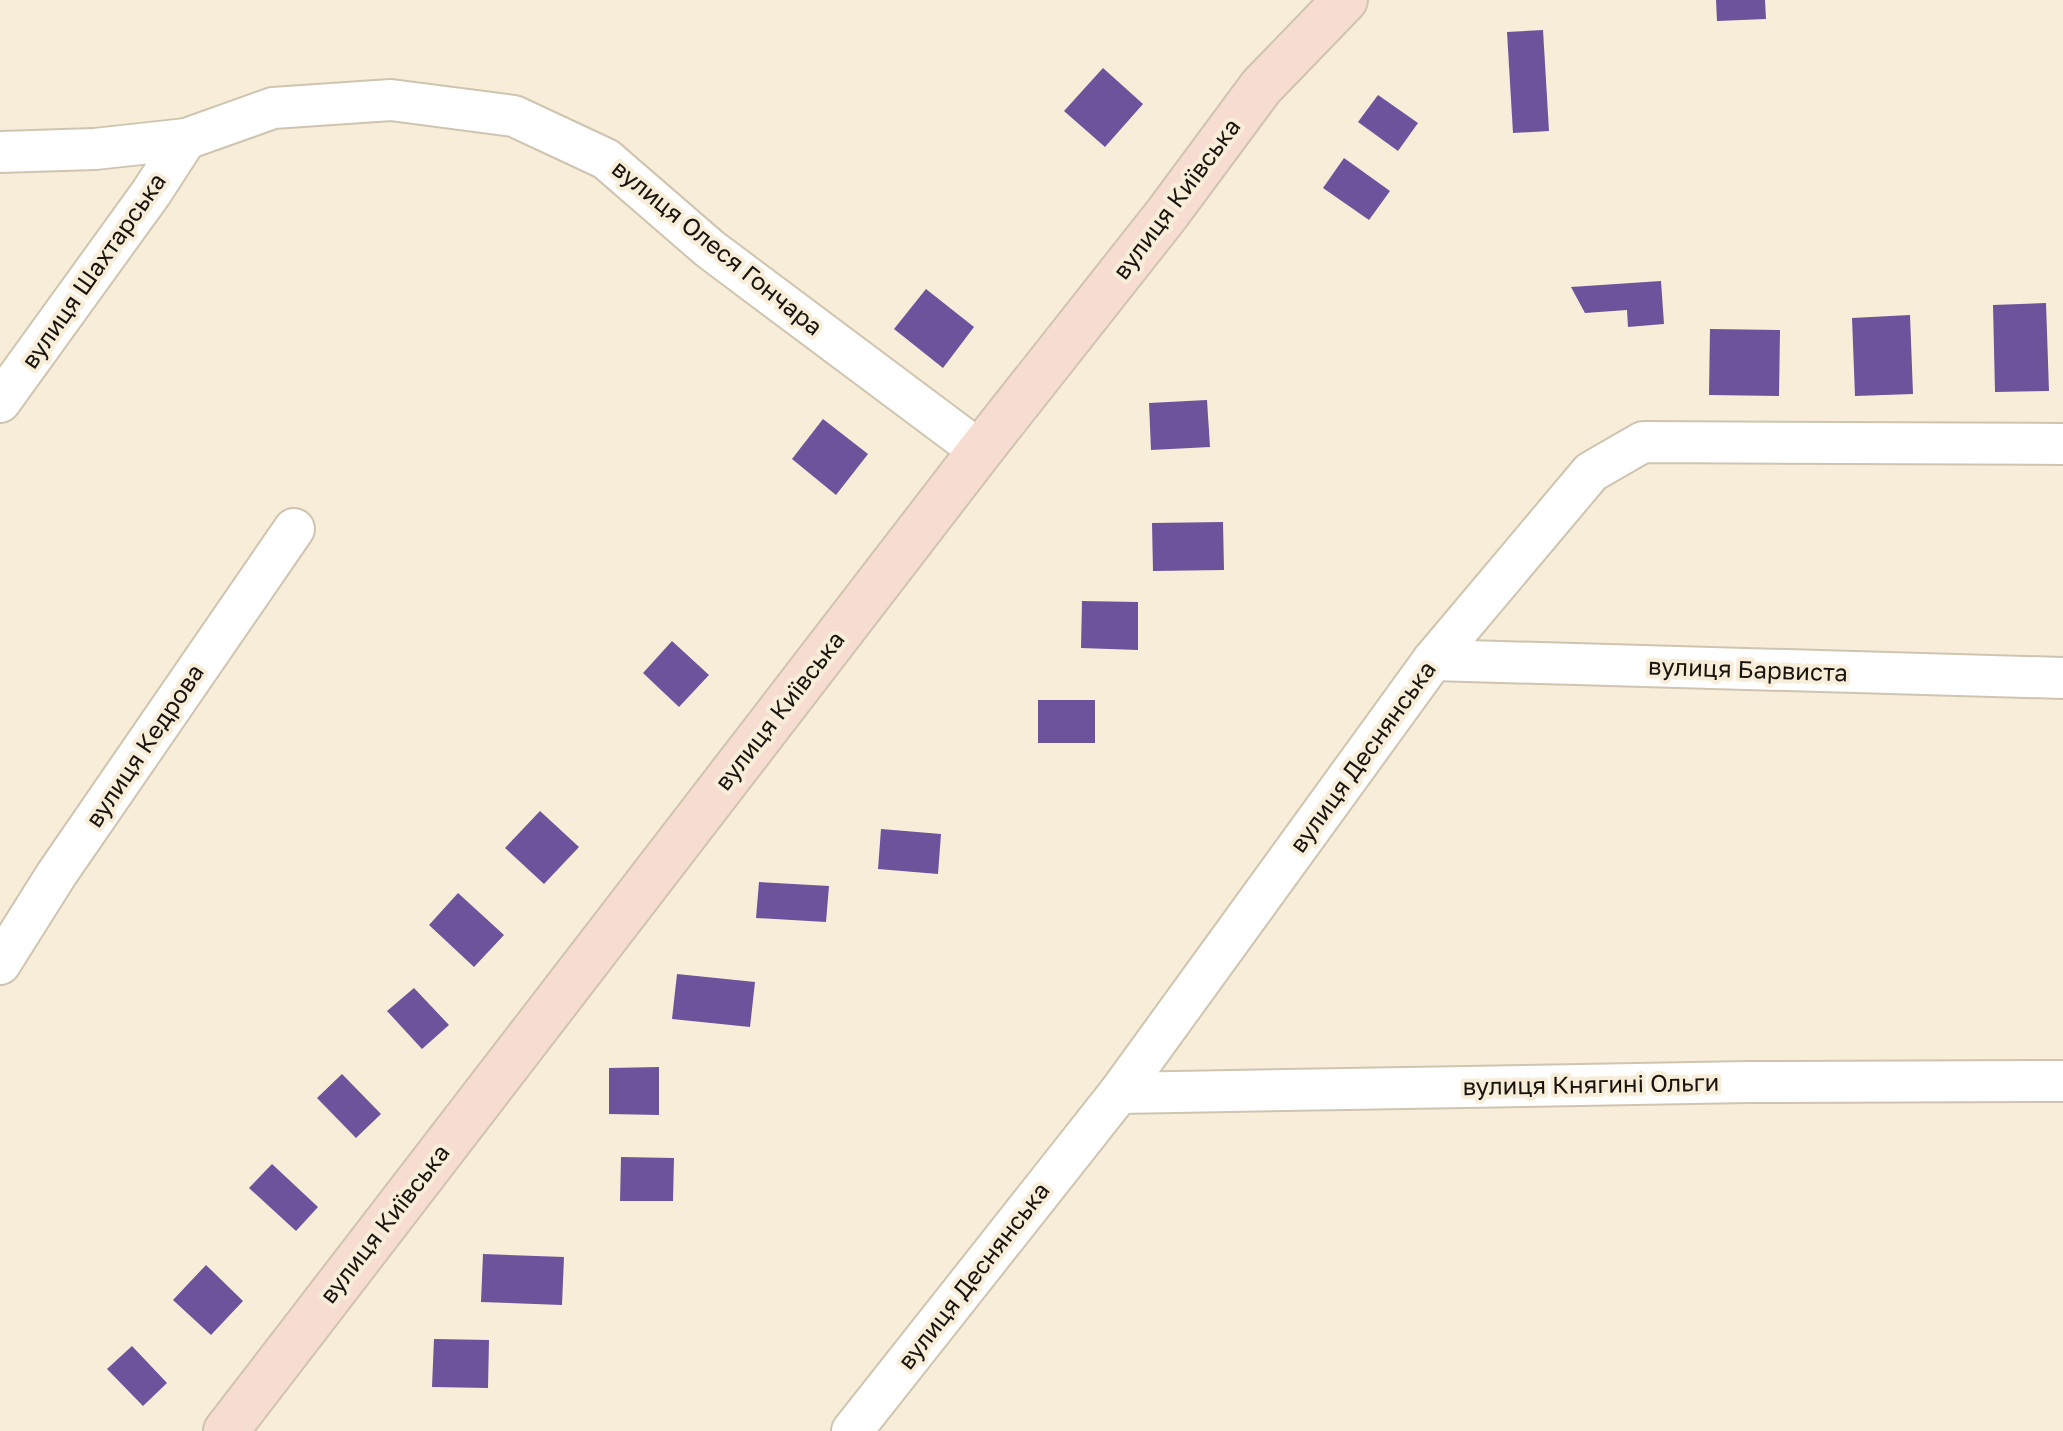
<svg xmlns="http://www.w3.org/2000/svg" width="2063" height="1431" font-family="'Golos Text',sans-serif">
<rect width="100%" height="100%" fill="#f8edd8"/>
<g fill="#6d539b">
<path d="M 1716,0 L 1765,0 L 1766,19 L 1717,21 Z"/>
<path d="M 1543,30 L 1549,131 L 1513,133 L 1507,32 Z"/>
<path d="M 1103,68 L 1143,104 L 1105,147 L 1064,111 Z"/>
<path d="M 1378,95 L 1418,123 L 1398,151 L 1358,122 Z"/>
<path d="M 1344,158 L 1390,191 L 1369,220 L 1323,188 Z"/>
<path d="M 1661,281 L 1664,324 L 1628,327 L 1627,310 L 1585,313 L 1571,287 Z"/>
<path d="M 926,289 L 974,327 L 943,368 L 894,329 Z"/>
<path d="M 2046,303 L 2049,391 L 1995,392 L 1993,305 Z"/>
<path d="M 1910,315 L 1913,394 L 1855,396 L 1852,318 Z"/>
<path d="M 1710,329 L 1780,330 L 1779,396 L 1709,395 Z"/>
<path d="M 1207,400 L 1210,447 L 1151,450 L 1149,403 Z"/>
<path d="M 823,419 L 868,454 L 836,495 L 792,459 Z"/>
<path d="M 1223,522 L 1224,570 L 1153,571 L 1152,523 Z"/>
<path d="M 1082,601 L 1138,602 L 1138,650 L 1081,648 Z"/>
<path d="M 672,641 L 709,675 L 679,707 L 643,673 Z"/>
<rect x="1038" y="700" width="57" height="43"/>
<path d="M 540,811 L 579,847 L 544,884 L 505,848 Z"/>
<path d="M 881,829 L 941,834 L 938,874 L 878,869 Z"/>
<path d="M 759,882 L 829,886 L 826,922 L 756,918 Z"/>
<path d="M 458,893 L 504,935 L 474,967 L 429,925 Z"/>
<path d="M 677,974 L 755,982 L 750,1027 L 672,1019 Z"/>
<path d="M 414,988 L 449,1025 L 422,1049 L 387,1011 Z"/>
<path d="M 659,1067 L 659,1115 L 609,1114 L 609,1068 Z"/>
<path d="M 342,1074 L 381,1114 L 356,1138 L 317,1098 Z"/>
<path d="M 621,1157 L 674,1158 L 673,1201 L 620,1201 Z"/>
<path d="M 272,1164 L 318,1207 L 296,1231 L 249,1188 Z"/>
<path d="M 483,1254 L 564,1257 L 562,1305 L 481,1302 Z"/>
<path d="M 206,1265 L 243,1301 L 211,1335 L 173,1300 Z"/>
<path d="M 434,1339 L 489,1340 L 488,1388 L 432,1387 Z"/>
<path d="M 132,1346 L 167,1383 L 143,1406 L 107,1369 Z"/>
</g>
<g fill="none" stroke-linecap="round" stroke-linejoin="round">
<defs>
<g id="street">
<path d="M 0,152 L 95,149 L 186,139 L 273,108 L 391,100 L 514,116 L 606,159 L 710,249 L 980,451"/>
<path d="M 0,402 L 151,193 L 186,139"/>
<path d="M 1433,660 L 2063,678"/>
<path d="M 0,964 L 56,875 L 294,529"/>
<path d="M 1119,1093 L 1748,1082 L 2063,1081"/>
<path d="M 852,1431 L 1119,1093 L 1433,660 L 1591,472 L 1643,442 L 2063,444"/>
</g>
<path id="secondary" d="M 226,1431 L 980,451 L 1167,214 L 1261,87 L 1345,0"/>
</defs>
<use href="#street" stroke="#cfc4b0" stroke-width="44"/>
<use href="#secondary" stroke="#cfc4b0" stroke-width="48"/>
<use href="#street" stroke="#fff" stroke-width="40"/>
<use href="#secondary" stroke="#f7dcd2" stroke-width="44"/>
</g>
<g text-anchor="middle" stroke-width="8" stroke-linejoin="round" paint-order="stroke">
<g font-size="24" fill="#19150e" stroke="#f8edd8">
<text transform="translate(1177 199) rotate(-53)" y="8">вулиця Київська</text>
<text transform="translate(717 248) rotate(39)" y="8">вулиця Олеся Гончара</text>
<text transform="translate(94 271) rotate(-55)" y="8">вулиця Шахтарська</text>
<text transform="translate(1748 670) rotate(2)" y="8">вулиця Барвиста</text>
<text transform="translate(780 711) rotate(-52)" y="8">вулиця Київська</text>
<text transform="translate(145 746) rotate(-56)" y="8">вулиця Кедрова</text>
<text transform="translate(1363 757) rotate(-54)" y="8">вулиця Деснянська</text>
<text transform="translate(1591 1085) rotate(-1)" y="8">вулиця Княгині Ольги</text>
<text transform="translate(385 1224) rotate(-52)" y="8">вулиця Київська</text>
<text transform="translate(974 1276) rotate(-52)" y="8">вулиця Деснянська</text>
</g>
</g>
</svg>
